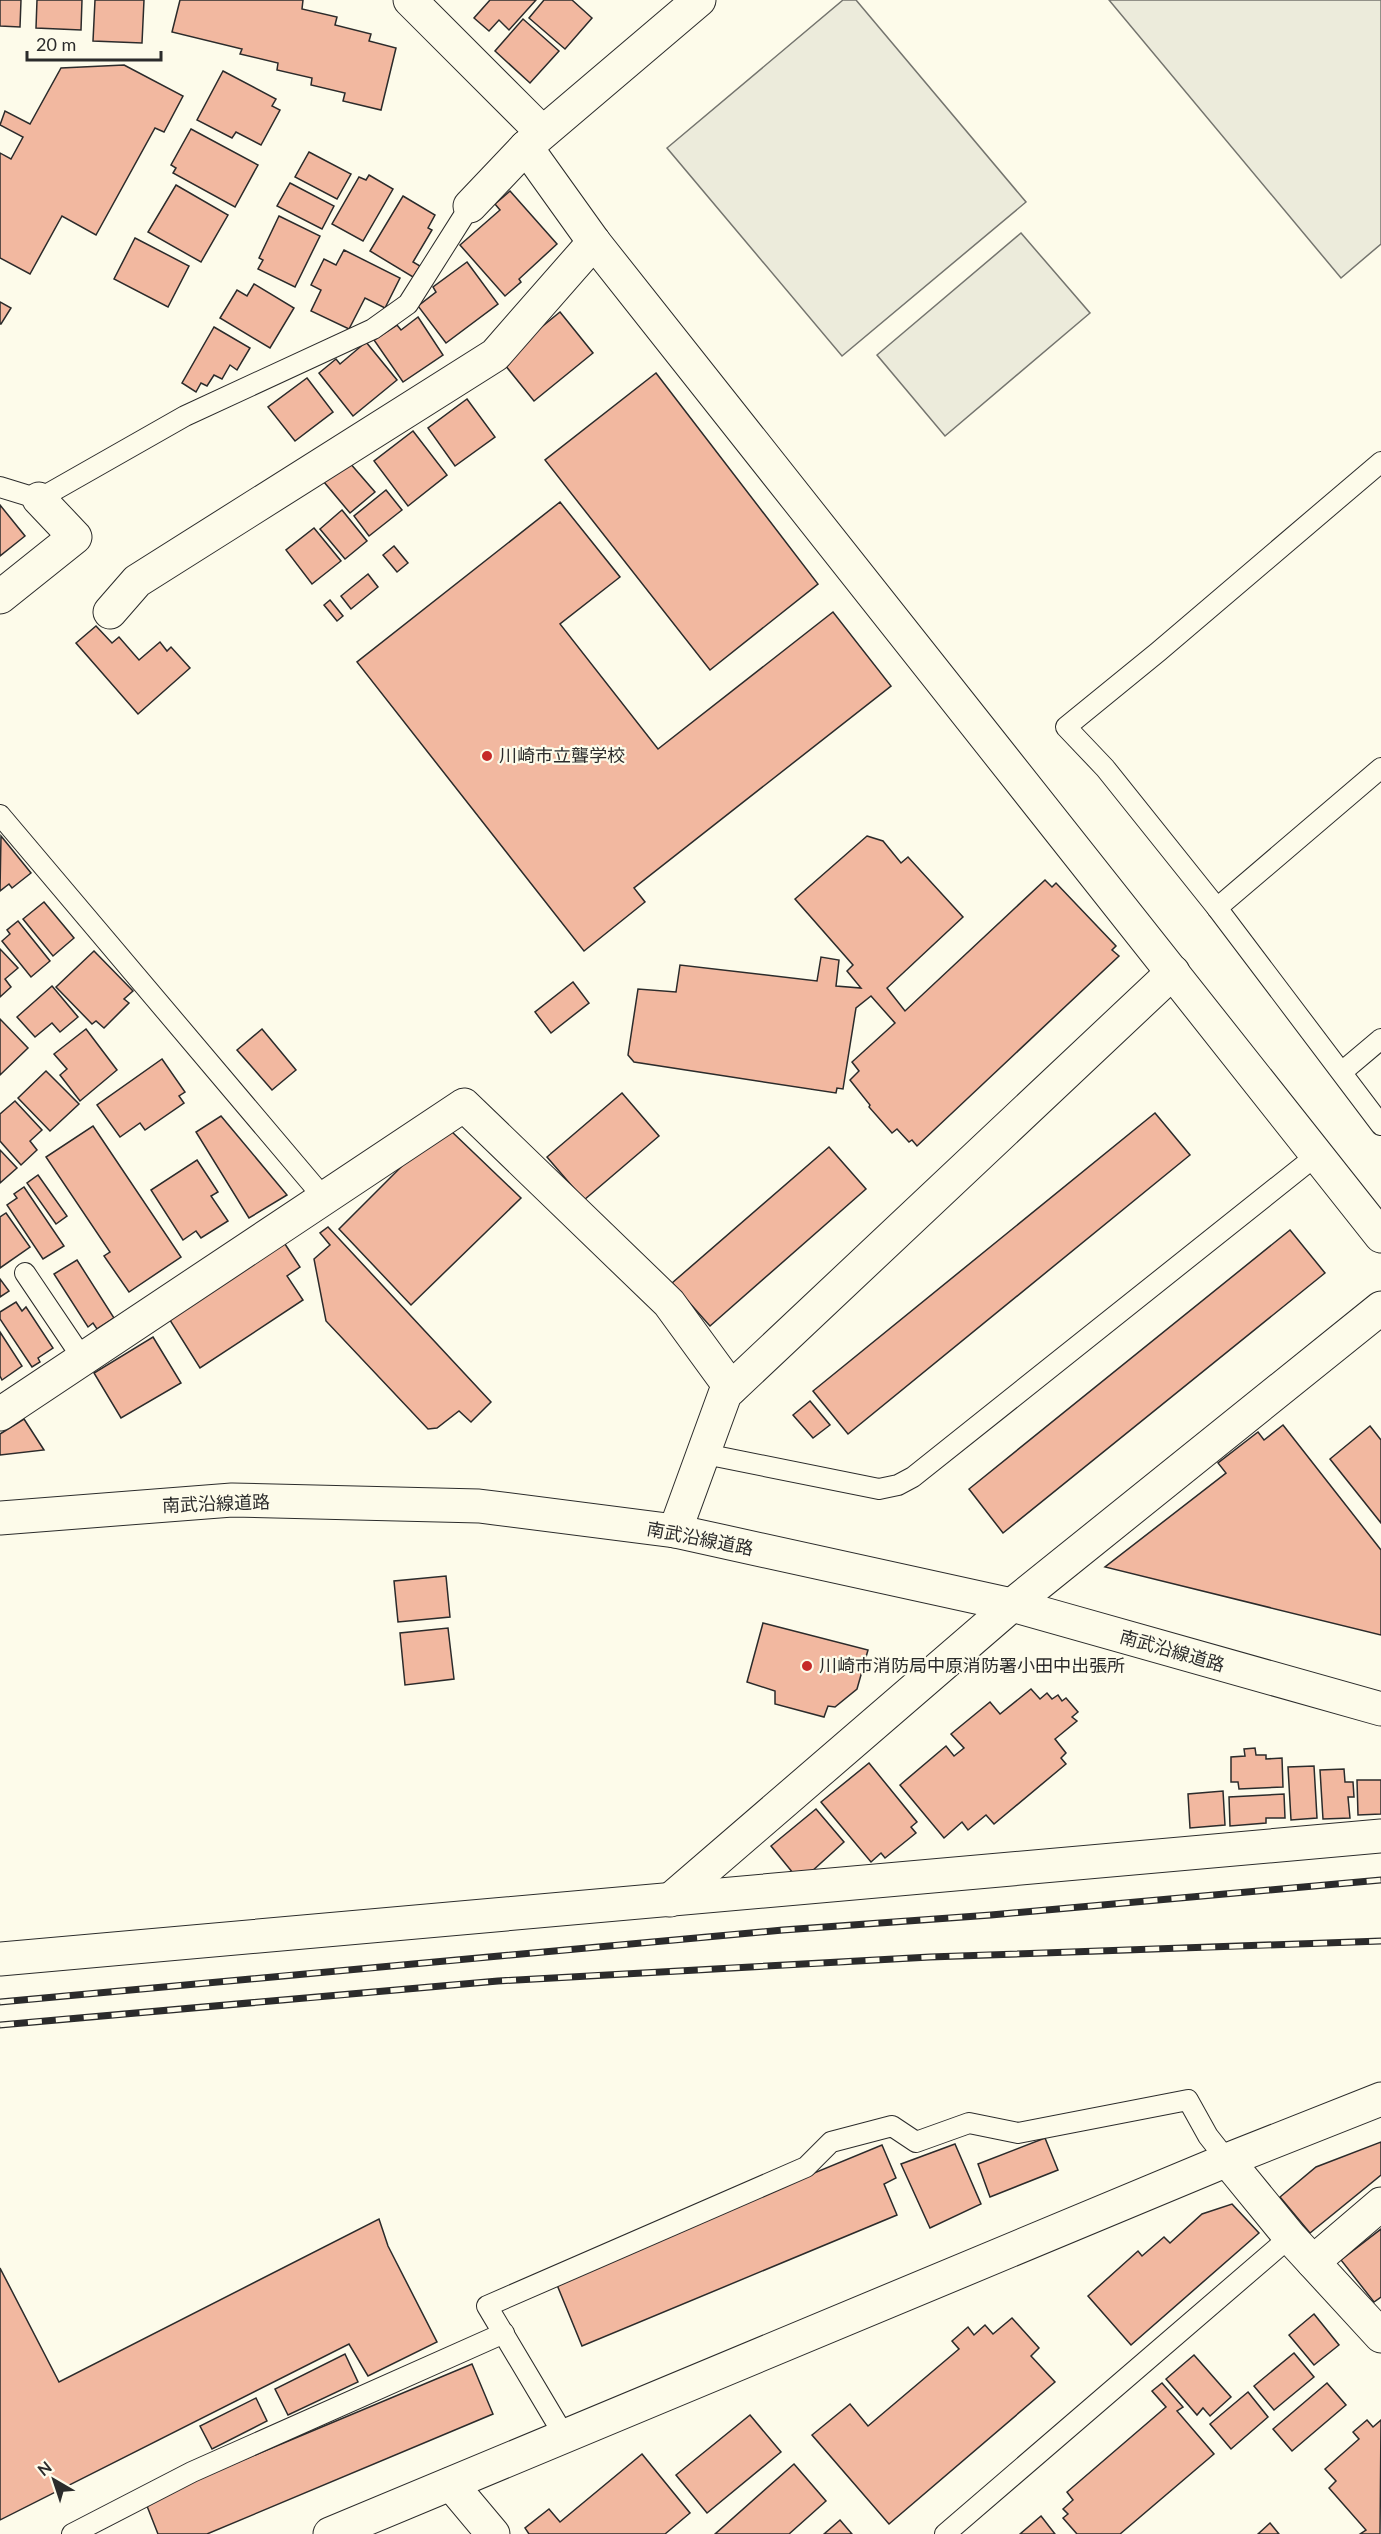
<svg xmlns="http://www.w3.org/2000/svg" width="1381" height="2534" font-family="Lato,'Noto Sans JP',sans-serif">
<rect width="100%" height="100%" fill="#fdfbea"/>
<g fill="#ecebdb" stroke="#74746e" stroke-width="1.5">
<path d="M 843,0 L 856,0 L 1026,202 L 842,356 L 667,148 Z"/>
<path d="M 1109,0 L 1381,0 L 1381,244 L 1341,278 Z"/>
<path d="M 1021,233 L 1090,313 L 945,436 L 877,355 Z"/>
</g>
<g fill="#f2b8a0" stroke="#2b2b2b" stroke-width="1.5">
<path d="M 0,0 L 21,0 L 20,27 L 0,26 Z"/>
<path d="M 37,0 L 82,0 L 81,30 L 36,28 Z"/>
<path d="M 95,0 L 144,0 L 142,43 L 93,41 Z"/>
<path d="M 180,0 L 303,0 L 302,9 L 337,17 L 335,25 L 371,34 L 369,41 L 396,48 L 381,110 L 343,101 L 345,93 L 311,85 L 312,78 L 277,70 L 278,63 L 240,54 L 242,49 L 172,32 Z"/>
<path d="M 490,0 L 536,0 L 509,30 L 499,20 L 489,31 L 474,18 Z"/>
<path d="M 544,0 L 572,0 L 592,18 L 565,49 L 529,18 Z"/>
<path d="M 523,19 L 559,51 L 530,83 L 495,51 Z"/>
<path d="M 124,65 L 183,96 L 164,132 L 155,128 L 96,235 L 62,216 L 30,274 L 0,258 L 0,153 L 11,159 L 23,137 L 0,125 L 5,111 L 30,124 L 61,68 Z"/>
<path d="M 223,71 L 276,99 L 272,106 L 280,110 L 261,145 L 236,132 L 232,138 L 197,120 Z"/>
<path d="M 191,129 L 258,165 L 235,207 L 173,173 L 176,168 L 171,165 Z"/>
<path d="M 309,152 L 351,174 L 337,199 L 295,177 Z"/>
<path d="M 369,175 L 393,189 L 363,241 L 332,224 L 359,177 L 366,180 Z"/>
<path d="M 290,183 L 334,206 L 322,229 L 277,206 Z"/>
<path d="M 176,185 L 228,215 L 201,262 L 148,232 Z"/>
<path d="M 510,191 L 557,244 L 519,279 L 521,282 L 505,296 L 460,245 L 500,210 L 495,204 Z"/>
<path d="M 403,196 L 435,215 L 428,228 L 432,230 L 413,262 L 420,266 L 413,277 L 370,251 Z"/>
<path d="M 279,216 L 320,236 L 295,287 L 258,269 L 263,260 L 259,258 Z"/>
<path d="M 135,238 L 189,266 L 168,307 L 114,279 Z"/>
<path d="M 344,250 L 400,278 L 385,308 L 365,298 L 349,329 L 311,311 L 321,290 L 311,285 L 324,259 L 336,265 Z"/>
<path d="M 467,262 L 498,304 L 446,343 L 418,306 L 436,292 L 433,287 Z"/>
<path d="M 254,284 L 294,308 L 270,348 L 220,318 L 237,290 L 247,296 Z"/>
<path d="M 0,302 L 11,308 L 1,324 L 0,324 Z"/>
<path d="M 560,312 L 593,353 L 534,401 L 501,360 Z"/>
<path d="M 418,317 L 443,355 L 403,382 L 374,340 L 397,325 L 401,330 Z"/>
<path d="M 214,327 L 250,348 L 237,370 L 230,365 L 222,379 L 214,375 L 207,386 L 201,383 L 196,392 L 182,383 Z"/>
<path d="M 366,342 L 397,380 L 353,416 L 319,373 L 336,359 L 340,364 Z"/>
<path d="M 656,373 L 818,584 L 710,670 L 545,460 Z"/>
<path d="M 307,378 L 333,412 L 295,441 L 268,407 Z"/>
<path d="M 467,399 L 495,437 L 455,466 L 428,428 Z"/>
<path d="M 413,431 L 447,475 L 408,506 L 374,461 Z"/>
<path d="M 349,462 L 375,492 L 350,513 L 324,482 Z"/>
<path d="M 386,490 L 402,510 L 369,536 L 354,516 Z"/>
<path d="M 560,502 L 620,577 L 560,624 L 658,749 L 833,612 L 891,686 L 634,888 L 645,902 L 584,951 L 357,662 Z"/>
<path d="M 0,505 L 25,536 L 0,556 Z"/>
<path d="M 342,510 L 367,541 L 345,559 L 320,529 Z"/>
<path d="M 314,528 L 341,561 L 312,584 L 286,550 Z"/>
<path d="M 394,546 L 408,563 L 397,572 L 383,555 Z"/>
<path d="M 368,574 L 378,587 L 351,609 L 341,596 Z"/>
<path d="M 330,600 L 343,616 L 337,621 L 324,605 Z"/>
<path d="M 96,626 L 112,643 L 119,637 L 139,660 L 160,642 L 167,651 L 171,647 L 190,668 L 138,714 L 76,643 Z"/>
<path d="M 1,836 L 31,873 L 12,888 L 9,884 L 0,891 Z"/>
<path d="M 867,836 L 883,841 L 901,863 L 908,857 L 963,917 L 887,988 L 905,1011 L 1045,880 L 1052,887 L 1056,883 L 1116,946 L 1112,950 L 1119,956 L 917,1146 L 912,1140 L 909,1142 L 897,1129 L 892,1133 L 869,1107 L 870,1105 L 850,1080 L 859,1071 L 852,1062 L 895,1023 L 871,996 L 856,1008 L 843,1089 L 837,1088 L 836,1093 L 634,1062 L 628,1055 L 638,989 L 676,992 L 680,965 L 817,981 L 821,957 L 839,960 L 836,986 L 861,988 L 847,971 L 853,965 L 795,899 Z"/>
<path d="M 44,902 L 74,938 L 53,956 L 23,919 Z"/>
<path d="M 18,921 L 50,961 L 31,977 L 2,941 L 10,934 L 7,930 Z"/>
<path d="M 0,949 L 18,968 L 5,979 L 11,987 L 0,997 Z"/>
<path d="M 94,951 L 133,991 L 124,999 L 129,1003 L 104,1028 L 96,1021 L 92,1024 L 56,987 Z"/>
<path d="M 573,982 L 589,1003 L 551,1033 L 535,1012 Z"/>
<path d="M 52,986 L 78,1017 L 60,1032 L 52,1023 L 35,1037 L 17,1017 Z"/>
<path d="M 0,1019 L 28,1048 L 0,1075 Z"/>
<path d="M 86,1029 L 117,1070 L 80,1101 L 60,1075 L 67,1069 L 54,1054 Z"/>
<path d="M 262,1029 L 296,1070 L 272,1090 L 237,1050 Z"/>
<path d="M 162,1059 L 185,1092 L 179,1096 L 184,1103 L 145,1130 L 140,1123 L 120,1137 L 97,1105 Z"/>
<path d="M 46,1071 L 79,1104 L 50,1131 L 18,1098 Z"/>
<path d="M 622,1093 L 659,1136 L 584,1200 L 547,1157 Z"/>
<path d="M 15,1101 L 42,1130 L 30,1141 L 37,1150 L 21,1165 L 0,1141 L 0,1114 Z"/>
<path d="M 1155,1113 L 1190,1155 L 848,1434 L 813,1391 Z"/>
<path d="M 221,1116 L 287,1195 L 249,1218 L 196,1132 Z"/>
<path d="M 93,1126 L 181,1257 L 129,1292 L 104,1256 L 110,1252 L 46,1157 Z"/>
<path d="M 450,1130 L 521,1198 L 411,1305 L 339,1229 L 415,1153 Z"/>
<path d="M 829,1147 L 866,1189 L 710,1326 L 672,1283 Z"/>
<path d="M 0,1150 L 17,1168 L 0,1183 Z"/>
<path d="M 197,1160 L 218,1192 L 211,1196 L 228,1221 L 201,1238 L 196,1231 L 183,1240 L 151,1190 Z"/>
<path d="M 38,1175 L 67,1216 L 56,1224 L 27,1183 Z"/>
<path d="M 24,1187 L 64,1246 L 43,1259 L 7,1205 L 17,1198 L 14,1194 Z"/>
<path d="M 6,1213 L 30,1247 L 0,1268 L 0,1217 Z"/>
<path d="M 328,1227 L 491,1402 L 471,1422 L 459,1411 L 437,1428 L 428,1429 L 326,1321 L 314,1259 L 330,1245 L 320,1233 Z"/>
<path d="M 1290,1230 L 1325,1273 L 1003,1533 L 969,1489 Z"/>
<path d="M 283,1241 L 300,1267 L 287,1276 L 303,1300 L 200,1368 L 168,1317 Z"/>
<path d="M 77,1260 L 114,1318 L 97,1329 L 93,1323 L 88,1327 L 54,1274 Z"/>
<path d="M 0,1279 L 9,1291 L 0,1297 Z"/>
<path d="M 16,1302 L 22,1311 L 26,1307 L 53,1348 L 38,1358 L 40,1362 L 32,1367 L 0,1319 L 0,1312 Z"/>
<path d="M 0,1332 L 22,1366 L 2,1380 L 0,1376 Z"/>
<path d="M 153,1337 L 181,1383 L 121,1418 L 94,1373 Z"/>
<path d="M 810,1401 L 830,1425 L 813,1438 L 793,1415 Z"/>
<path d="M 24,1419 L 44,1450 L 0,1455 L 0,1434 Z"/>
<path d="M 1283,1425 L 1381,1550 L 1381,1635 L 1105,1567 L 1226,1473 L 1218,1463 L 1258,1432 L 1264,1440 Z"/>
<path d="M 1370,1426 L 1381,1440 L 1381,1523 L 1330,1459 Z"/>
<path d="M 446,1576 L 450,1617 L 398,1622 L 394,1581 Z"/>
<path d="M 763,1623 L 868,1650 L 857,1689 L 835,1707 L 828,1706 L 824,1717 L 775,1704 L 775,1691 L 747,1682 Z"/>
<path d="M 448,1628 L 454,1679 L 405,1685 L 400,1633 Z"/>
<path d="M 1031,1689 L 1040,1699 L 1047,1693 L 1052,1699 L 1058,1695 L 1062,1701 L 1066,1698 L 1078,1712 L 1072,1717 L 1077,1721 L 1055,1739 L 1066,1753 L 1061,1758 L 1066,1764 L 994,1824 L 986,1815 L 968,1830 L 962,1822 L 944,1838 L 900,1785 L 946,1746 L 954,1756 L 964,1748 L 951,1734 L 990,1702 L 1000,1714 Z"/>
<path d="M 1255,1748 L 1256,1755 L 1266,1755 L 1266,1759 L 1282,1758 L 1283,1787 L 1239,1789 L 1238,1782 L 1231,1782 L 1231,1757 L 1245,1756 L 1244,1749 Z"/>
<path d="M 869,1763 L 917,1822 L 911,1827 L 916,1833 L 885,1858 L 881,1853 L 871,1862 L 821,1802 Z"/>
<path d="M 1314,1766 L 1317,1818 L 1291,1820 L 1288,1767 Z"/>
<path d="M 1344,1769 L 1345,1782 L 1353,1782 L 1354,1797 L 1348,1797 L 1350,1818 L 1323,1819 L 1320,1770 Z"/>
<path d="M 1357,1780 L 1381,1780 L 1381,1814 L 1358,1815 Z"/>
<path d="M 1223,1791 L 1225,1825 L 1190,1828 L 1188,1794 Z"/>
<path d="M 1284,1794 L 1285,1818 L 1266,1818 L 1266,1823 L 1230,1826 L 1229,1797 Z"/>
<path d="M 816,1809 L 844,1842 L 811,1872 L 793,1873 L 771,1846 Z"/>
<path d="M 1045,2138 L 1058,2170 L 990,2197 L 978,2164 Z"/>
<path d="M 1381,2142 L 1381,2175 L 1310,2233 L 1280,2197 L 1316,2167 Z"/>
<path d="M 955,2144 L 981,2204 L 930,2228 L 901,2164 Z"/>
<path d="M 882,2145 L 896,2178 L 884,2184 L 897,2215 L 582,2346 L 555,2280 Z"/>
<path d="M 1232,2204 L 1259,2233 L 1131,2345 L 1088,2296 L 1138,2251 L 1142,2256 L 1164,2237 L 1170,2243 L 1202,2214 Z"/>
<path d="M 379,2219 L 388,2246 L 437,2342 L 368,2376 L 349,2344 L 0,2520 L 0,2268 L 59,2382 Z"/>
<path d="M 1381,2229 L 1381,2297 L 1374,2302 L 1341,2260 Z"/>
<path d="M 1314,2314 L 1339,2345 L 1314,2365 L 1289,2335 Z"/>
<path d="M 1012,2318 L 1039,2348 L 1031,2356 L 1055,2382 L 889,2524 L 812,2435 L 850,2404 L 868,2426 L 959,2349 L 952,2341 L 968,2327 L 974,2335 L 985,2325 L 993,2334 Z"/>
<path d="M 1294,2353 L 1314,2377 L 1274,2410 L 1254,2386 Z"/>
<path d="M 345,2354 L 358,2382 L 288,2415 L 275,2389 Z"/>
<path d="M 1194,2355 L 1231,2397 L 1210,2416 L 1203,2408 L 1197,2415 L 1166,2379 Z"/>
<path d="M 472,2364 L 493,2414 L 207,2534 L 158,2534 L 145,2501 Z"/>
<path d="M 1162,2383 L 1183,2407 L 1177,2411 L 1214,2454 L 1120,2534 L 1077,2534 L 1063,2518 L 1068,2514 L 1063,2509 L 1073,2500 L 1067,2492 L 1166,2407 L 1152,2391 Z"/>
<path d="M 1327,2383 L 1346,2405 L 1292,2451 L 1273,2429 Z"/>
<path d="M 1248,2392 L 1268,2417 L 1231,2449 L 1210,2424 Z"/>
<path d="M 256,2398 L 267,2421 L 212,2449 L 200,2426 Z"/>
<path d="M 750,2415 L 781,2452 L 707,2513 L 676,2475 Z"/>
<path d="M 1367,2420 L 1373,2427 L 1381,2420 L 1380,2534 L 1360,2534 L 1366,2530 L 1329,2488 L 1336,2481 L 1325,2469 L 1359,2439 L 1353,2432 Z"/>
<path d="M 642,2454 L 690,2513 L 665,2534 L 529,2534 L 525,2528 L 549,2509 L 560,2522 Z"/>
<path d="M 794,2464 L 826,2501 L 789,2534 L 715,2534 Z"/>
<path d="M 1041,2516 L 1055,2534 L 1020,2534 Z"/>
<path d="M 840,2520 L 852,2534 L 824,2534 Z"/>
<path d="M 1270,2523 L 1279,2534 L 1258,2534 Z"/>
</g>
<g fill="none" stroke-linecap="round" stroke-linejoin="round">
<defs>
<g id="lane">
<path d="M 1381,462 L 1158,652 L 1066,727 L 1105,768 L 1217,908 L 1381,1125"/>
<path d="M 0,487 L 39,499 L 185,416 L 373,329 L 408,304 L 470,206"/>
<path d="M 0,815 L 324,1198"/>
<path d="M 1217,908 L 1381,768"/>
<path d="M 1343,1071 L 1381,1039"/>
<path d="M 25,1273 L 83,1359"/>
<path d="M 705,1454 L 879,1489 L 898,1485 L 913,1477 L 1317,1155"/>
<path d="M 565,2437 L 487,2306 L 806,2167 L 831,2142 L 892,2126 L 916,2142 L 969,2123 L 1018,2133 L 1188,2100 L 1208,2136 L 1227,2160"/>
<path d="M 72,2534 L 192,2472 L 504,2333"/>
<path d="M 945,2534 L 1290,2237"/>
</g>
<g id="street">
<path d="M 410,0 L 542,132"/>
<path d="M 470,206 L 526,147"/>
<path d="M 0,597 L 75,537 L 39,499"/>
<path d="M 110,612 L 137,581 L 495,355 L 594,242"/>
<path d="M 0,1414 L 464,1105 L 669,1303 L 731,1388"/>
<path d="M 675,1531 L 725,1394 L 1173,972"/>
<path d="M 670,1900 L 1012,1605 L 1381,1308"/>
<path d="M 0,1959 L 1381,1836"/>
<path d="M 1227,2160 L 1290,2237 L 1381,2336"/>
<path d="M 1313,2262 L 1381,2204"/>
<path d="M 451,2484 L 493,2534"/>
</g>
<g id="secondary">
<path d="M 699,0 L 526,147 L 594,242 L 1381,1236"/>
<path d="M 0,1518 L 232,1500 L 479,1506 L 675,1531 L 1012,1605 L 1381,1709"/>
<path d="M 330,2534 L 1227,2160 L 1381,2099"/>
</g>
</defs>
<use href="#lane" stroke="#2b2b2b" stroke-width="22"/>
<use href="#street" stroke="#2b2b2b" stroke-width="35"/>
<use href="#secondary" stroke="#2b2b2b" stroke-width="35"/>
<use href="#lane" stroke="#fdfbea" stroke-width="20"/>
<use href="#street" stroke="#fdfbea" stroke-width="33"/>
<use href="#secondary" stroke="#fdfbea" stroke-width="33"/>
<defs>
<g id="rail">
<path d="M 0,2002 L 783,1930 L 991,1915 L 1381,1880"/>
<path d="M 0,2025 L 498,1981 L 930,1957 L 1381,1941"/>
</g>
</defs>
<use href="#rail" stroke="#2b2b2b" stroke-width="7"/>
<use href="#rail" stroke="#fdfbea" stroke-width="4.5" stroke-dasharray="14" stroke-linecap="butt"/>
</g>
<g fill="#c62828" stroke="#fdfbea" stroke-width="2">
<circle cx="487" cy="756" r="6"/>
<circle cx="807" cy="1666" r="6"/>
</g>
<g text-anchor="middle" stroke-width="4.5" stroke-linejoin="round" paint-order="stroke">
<g font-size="18" fill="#2b2b2b" stroke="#fdfbea" text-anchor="start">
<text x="499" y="762">川崎市立聾学校</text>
<text x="819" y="1672">川崎市消防局中原消防署小田中出張所</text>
</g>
<g font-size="18" fill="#2b2b2b" stroke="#fdfbea">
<text transform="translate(216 1504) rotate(-2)" y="6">南武沿線道路</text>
<text transform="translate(700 1539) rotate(11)" y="6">南武沿線道路</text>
<text transform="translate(1172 1651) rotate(16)" y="6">南武沿線道路</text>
</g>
</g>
<g transform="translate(54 2480) rotate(321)" stroke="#fdfbea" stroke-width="4.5" paint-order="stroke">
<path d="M0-4.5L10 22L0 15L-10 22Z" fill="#2b2b2b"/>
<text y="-9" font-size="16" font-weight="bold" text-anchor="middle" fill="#2b2b2b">N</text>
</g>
<path d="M27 51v9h134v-9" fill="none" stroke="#2b2b2b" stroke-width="3"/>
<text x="36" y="51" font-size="18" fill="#2b2b2b" stroke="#fdfbea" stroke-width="4.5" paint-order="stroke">20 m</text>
</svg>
